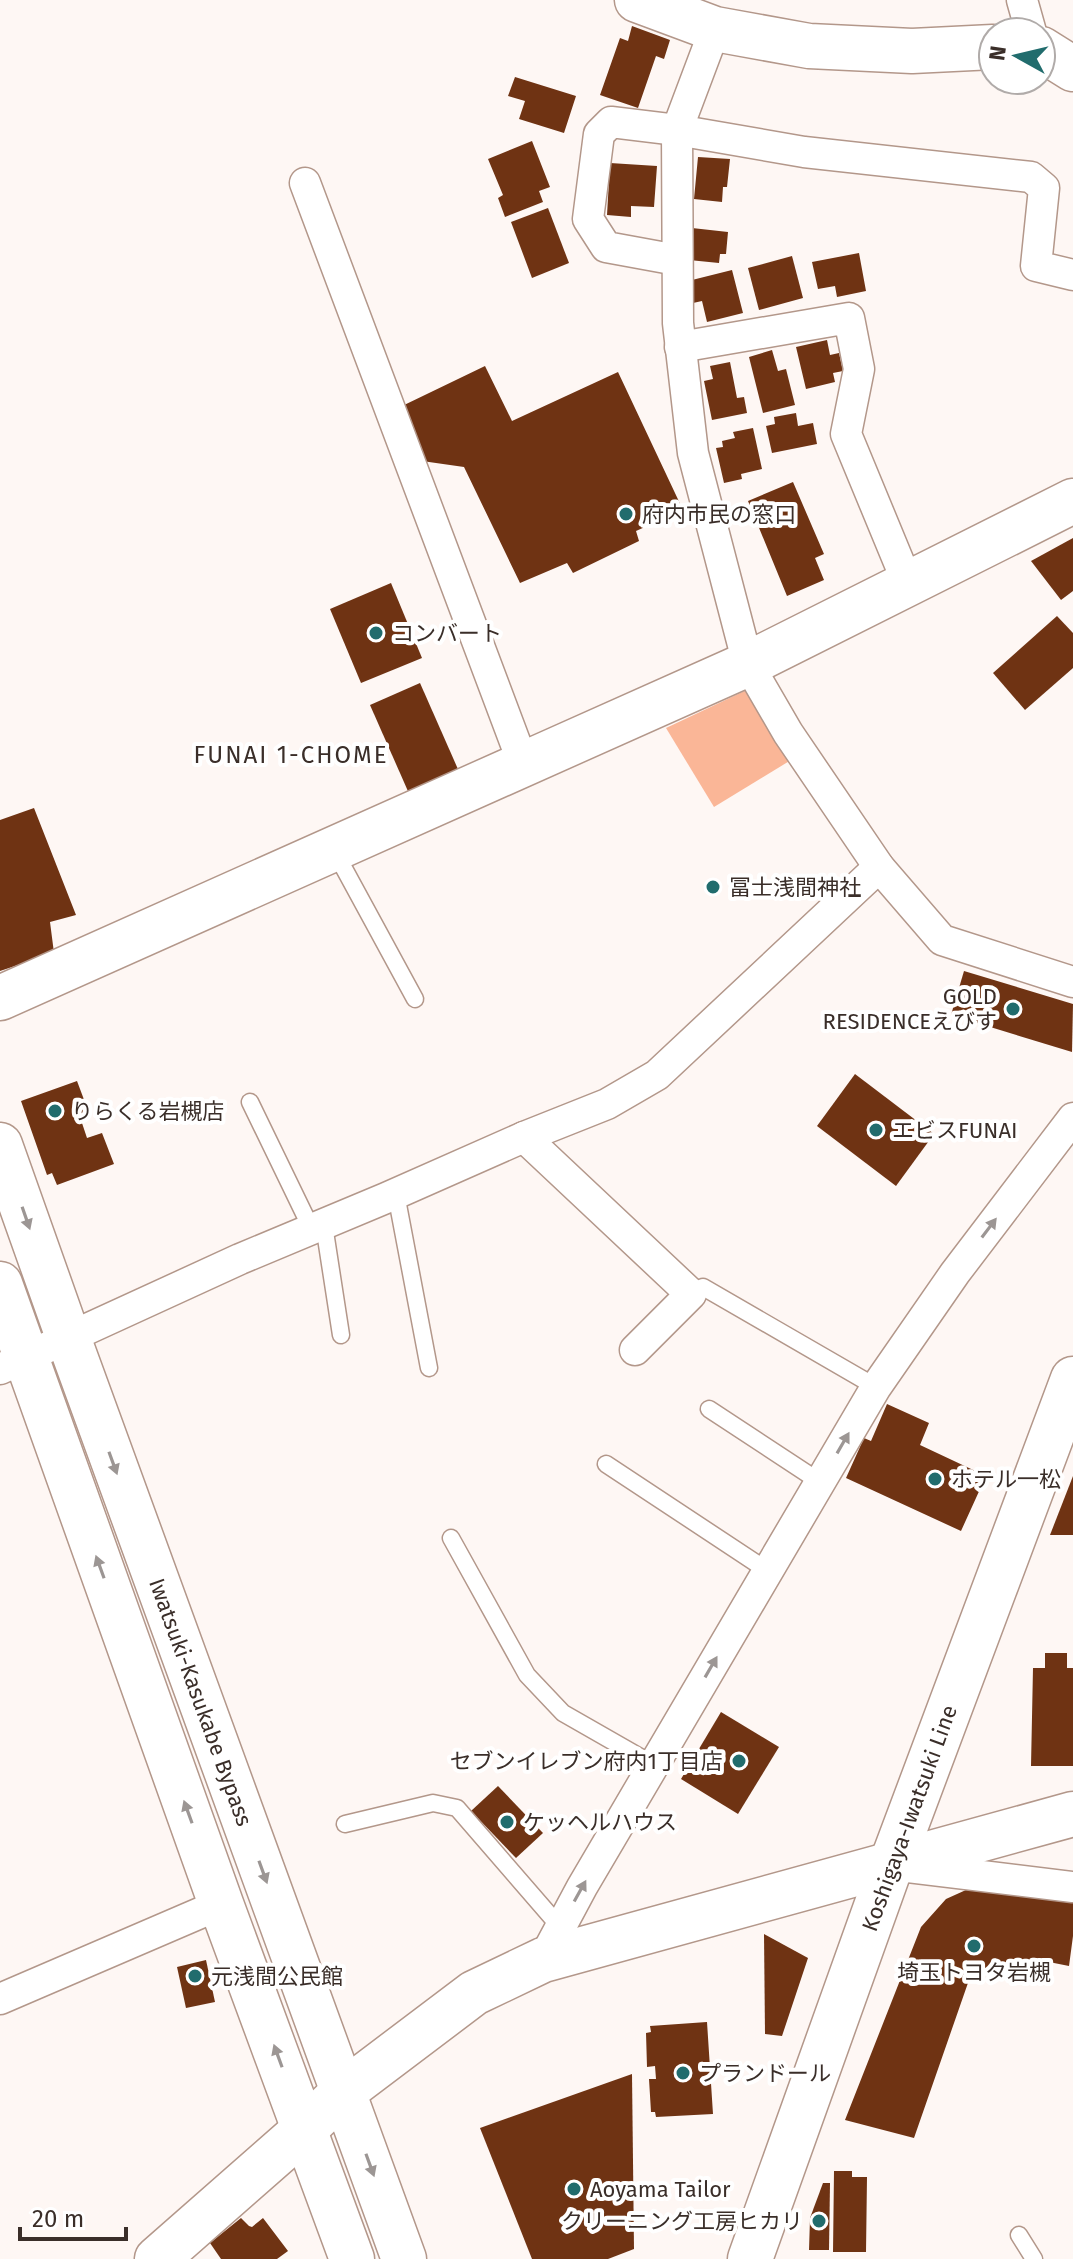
<svg xmlns="http://www.w3.org/2000/svg" width="1073" height="2259" font-family="'Fira Sans','Noto Sans JP',sans-serif">
<rect width="100%" height="100%" fill="#fef7f4"/>
<path fill="#fab697" d="M 753,687 L 796,757 L 714,807 L 666,728 Z"/>
<g fill="#6f3313">
<path d="M 632,26 L 670,40 L 664,59 L 656,56 L 638,108 L 600,95 L 620,38 L 628,41 Z"/>
<path d="M 515,77 L 576,96 L 564,133 L 519,119 L 525,101 L 508,96 Z"/>
<path d="M 532,141 L 550,187 L 539,191 L 543,202 L 505,217 L 498,198 L 503,195 L 488,159 Z"/>
<path d="M 698,157 L 730,159 L 727,187 L 723,187 L 722,202 L 694,199 Z"/>
<path d="M 610,163 L 657,166 L 654,207 L 631,206 L 631,217 L 607,215 Z"/>
<path d="M 548,208 L 569,263 L 532,278 L 511,222 Z"/>
<path d="M 692,228 L 728,232 L 726,254 L 720,254 L 719,263 L 689,260 Z"/>
<path d="M 859,253 L 866,291 L 837,297 L 835,286 L 818,289 L 812,262 Z"/>
<path d="M 792,256 L 803,298 L 759,310 L 748,268 Z"/>
<path d="M 732,270 L 743,313 L 707,322 L 702,301 L 693,303 L 688,281 Z"/>
<path d="M 827,340 L 830,355 L 839,353 L 843,371 L 833,373 L 835,382 L 806,389 L 796,347 Z"/>
<path d="M 772,350 L 778,371 L 786,369 L 795,405 L 763,413 L 749,357 Z"/>
<path d="M 730,362 L 737,398 L 744,397 L 747,413 L 712,420 L 704,381 L 713,379 L 710,366 Z"/>
<path d="M 485,366 L 512,421 L 618,372 L 683,510 L 636,531 L 639,541 L 573,573 L 567,563 L 520,583 L 464,467 L 422,461 L 400,407 Z"/>
<path d="M 796,413 L 798,426 L 813,423 L 817,444 L 772,453 L 766,426 L 775,424 L 774,417 Z"/>
<path d="M 753,428 L 762,469 L 741,474 L 742,479 L 724,483 L 716,448 L 723,447 L 722,441 L 735,438 L 733,432 Z"/>
<path d="M 793,482 L 824,554 L 815,558 L 824,580 L 787,596 L 748,501 Z"/>
<path d="M 1073,538 L 1073,591 L 1061,600 L 1031,561 Z"/>
<path d="M 391,583 L 422,658 L 361,683 L 330,609 Z"/>
<path d="M 1057,616 L 1073,633 L 1073,668 L 1025,710 L 993,673 Z"/>
<path d="M 420,683 L 461,776 L 411,798 L 370,705 Z"/>
<path d="M 34,808 L 76,915 L 50,922 L 54,953 L 0,971 L 0,820 Z"/>
<path d="M 964,971 L 1073,1004 L 1072,1052 L 951,1015 Z"/>
<path d="M 855,1074 L 934,1134 L 896,1186 L 817,1126 Z"/>
<path d="M 77,1081 L 89,1113 L 80,1117 L 87,1138 L 102,1133 L 114,1164 L 57,1185 L 52,1173 L 47,1175 L 21,1101 Z"/>
<path d="M 887,1404 L 929,1423 L 920,1445 L 986,1476 L 961,1531 L 846,1478 L 864,1438 L 871,1441 Z"/>
<path d="M 1073,1476 L 1073,1535 L 1050,1535 Z"/>
<path d="M 1045,1653 L 1067,1653 L 1067,1668 L 1073,1668 L 1073,1766 L 1031,1766 L 1033,1668 L 1045,1668 Z"/>
<path d="M 721,1712 L 779,1747 L 738,1814 L 681,1779 Z"/>
<path d="M 498,1786 L 543,1833 L 516,1858 L 471,1811 Z"/>
<path d="M 977,1885 L 1073,1898 L 1073,1936 L 1069,1966 L 1034,1959 L 1030,1979 L 981,1973 L 969,1980 L 914,2138 L 845,2120 L 921,1927 L 946,1899 Z"/>
<path d="M 764,1934 L 808,1958 L 782,2036 L 765,2034 Z"/>
<path d="M 206,1960 L 215,2002 L 186,2008 L 177,1967 Z"/>
<path d="M 707,2022 L 713,2114 L 656,2117 L 655,2112 L 651,2112 L 649,2079 L 656,2079 L 655,2066 L 647,2067 L 646,2033 L 651,2032 L 650,2026 Z"/>
<path d="M 632,2074 L 634,2249 L 608,2259 L 532,2259 L 480,2128 Z"/>
<path d="M 834,2171 L 852,2171 L 852,2177 L 867,2177 L 866,2252 L 833,2252 Z"/>
<path d="M 823,2183 L 830,2183 L 829,2250 L 809,2250 L 810,2218 Z"/>
<path d="M 241,2218 L 249,2226 L 252,2227 L 263,2218 L 288,2251 L 277,2259 L 221,2259 L 210,2243 Z"/>
</g>
<g fill="none" stroke-linecap="round" stroke-linejoin="round">
<defs>
<g id="lane">
<path d="M 334,850 L 415,999"/>
<path d="M 250,1102 L 312,1230"/>
<path d="M 396,1194 L 429,1368"/>
<path d="M 324,1225 L 341,1335"/>
<path d="M 691,1294 L 703,1287 L 876,1387"/>
<path d="M 709,1409 L 820,1482"/>
<path d="M 606,1464 L 768,1571"/>
<path d="M 451,1538 L 527,1675 L 563,1713 L 654,1765"/>
<path d="M 345,1824 L 433,1803 L 457,1808 L 560,1927"/>
<path d="M 1019,2235 L 1034,2259"/>
</g>
<g id="street">
<path d="M 1022,0 L 1031,32"/>
<path d="M 715,29 L 677,130 L 678,323 L 693,453 L 748,664 L 788,733 L 879,867 L 942,940 L 1073,982"/>
<path d="M 305,183 L 523,763"/>
<path d="M 677,260 L 606,247 L 588,219 L 599,134 L 611,122 L 677,130 L 804,152 L 1031,177 L 1044,188 L 1036,266 L 1073,275"/>
<path d="M 680,347 L 849,318 L 859,369 L 846,434 L 908,584"/>
<path d="M 524,1137 L 691,1294 L 635,1350"/>
<path d="M 0,1369 L 240,1259 L 386,1198 L 524,1137 L 607,1104 L 657,1075 L 879,867"/>
<path d="M 908,1867 L 1073,1887"/>
<path d="M 543,1960 L 582,1887 L 876,1387 L 955,1273 L 1073,1118"/>
<path d="M 0,1999 L 221,1904"/>
</g>
<g id="secondary">
<path d="M 637,0 L 715,29 L 809,46 L 912,51 L 993,47"/>
<path d="M 1041,49 L 1073,69"/>
<path d="M 0,998 L 748,664 L 1073,501"/>
<path d="M 343,2092 L 474,1993 L 543,1960 L 1073,1814"/>
</g>
<g id="primary">
<path d="M 157,2259 L 305,2129 L 343,2092"/>
<path d="M 750,2259 L 891,1865 L 1073,1379"/>
</g>
<g id="highway">
<path d="M 0,1145 L 68,1337 L 404,2259"/>
<path d="M 0,1284 L 221,1904 L 352,2259"/>
</g>
</defs>
<use href="#lane" stroke="#b3978a" stroke-width="19"/>
<use href="#street" stroke="#b3978a" stroke-width="33"/>
<use href="#secondary" stroke="#b3978a" stroke-width="47"/>
<use href="#primary" stroke="#b3978a" stroke-width="47"/>
<use href="#highway" stroke="#b3978a" stroke-width="47"/>
<use href="#lane" stroke="#fff" stroke-width="16"/>
<use href="#street" stroke="#fff" stroke-width="30"/>
<use href="#secondary" stroke="#fff" stroke-width="44"/>
<use href="#primary" stroke="#fff" stroke-width="44"/>
<use href="#highway" stroke="#fff" stroke-width="44"/>
</g>
<defs><path id="oneway-solid" d="M-6-.8H1V-3.2L6.5 0L1 3.2V.8H-6Z" transform="scale(2)"/></defs>
<g fill="#9c9694">
<use href="#oneway-solid" transform="translate(26 1218) rotate(71)"/>
<use href="#oneway-solid" transform="translate(989 1228) rotate(-53)"/>
<use href="#oneway-solid" transform="translate(843 1443) rotate(-60)"/>
<use href="#oneway-solid" transform="translate(113 1463) rotate(70)"/>
<use href="#oneway-solid" transform="translate(100 1567) rotate(-110)"/>
<use href="#oneway-solid" transform="translate(711 1667) rotate(-60)"/>
<use href="#oneway-solid" transform="translate(188 1812) rotate(-110)"/>
<use href="#oneway-solid" transform="translate(263 1872) rotate(70)"/>
<use href="#oneway-solid" transform="translate(580 1891) rotate(-61)"/>
<use href="#oneway-solid" transform="translate(278 2056) rotate(-110)"/>
<use href="#oneway-solid" transform="translate(370 2165) rotate(70)"/>
</g>
<g fill="#216c6d" stroke="#fff" stroke-width="3">
<circle cx="626" cy="514" r="8"/>
<circle cx="376" cy="633" r="8"/>
<circle cx="713" cy="887" r="8"/>
<circle cx="1013" cy="1009" r="8"/>
<circle cx="55" cy="1111" r="8"/>
<circle cx="876" cy="1130" r="8"/>
<circle cx="935" cy="1479" r="8"/>
<circle cx="739" cy="1761" r="8"/>
<circle cx="507" cy="1822" r="8"/>
<circle cx="974" cy="1946" r="8"/>
<circle cx="195" cy="1976" r="8"/>
<circle cx="683" cy="2073" r="8"/>
<circle cx="574" cy="2189" r="8"/>
<circle cx="819" cy="2221" r="8"/>
</g>
<g text-anchor="middle" stroke-width="8" stroke-linejoin="round" paint-order="stroke">
<g font-size="22" fill="#3a2e29" stroke="#fff" text-anchor="start">
<text x="642" y="522">府内市民の窓口</text>
<text x="392" y="641">コンバート</text>
<text x="729" y="895">冨士浅間神社</text>
<text x="997" y="1004" text-anchor="end">GOLD<tspan x="997" dy="25">RESIDENCEえびす</tspan></text>
<text x="71" y="1119">りらくる岩槻店</text>
<text x="892" y="1138">エビスFUNAI</text>
<text x="951" y="1487">ホテル一松</text>
<text x="723" y="1769" text-anchor="end">セブンイレブン府内1丁目店</text>
<text x="523" y="1830">ケッヘルハウス</text>
<text x="974" y="1980" text-anchor="middle">埼玉トヨタ岩槻</text>
<text x="211" y="1984">元浅間公民館</text>
<text x="699" y="2081">プランドール</text>
<text x="590" y="2197">Aoyama Tailor</text>
<text x="803" y="2229" text-anchor="end">クリーニング工房ヒカリ</text>
</g>
<g font-size="22" fill="#3a2e29" stroke="#fff">
<text transform="translate(201 1702) rotate(70)" y="8">Iwatsuki-Kasukabe Bypass</text>
<text transform="translate(909 1818) rotate(-70)" y="8">Koshigaya-Iwatsuki Line</text>
</g>
<g font-size="24" letter-spacing="2" fill="#3a2e29" stroke="#fff">
<text x="291" y="763">FUNAI 1-CHOME</text>
</g>
</g>
<g transform="translate(1017 56) rotate(278)"><circle r="38" fill="#ffffff" stroke="#b0aba9" stroke-width="2"/>
<path d="M0-6L14 30L0 20L-14 30Z" fill="#216c6d"/>
<text y="-12" font-size="22" font-weight="bold" text-anchor="middle" fill="#3a2e29">N</text>
</g>
<path d="M20 2227v12h106v-12" fill="none" stroke="#3a2e29" stroke-width="4"/>
<text x="32" y="2227" font-size="24" fill="#3a2e29" stroke="#ffffff" stroke-width="6" paint-order="stroke">20 m</text>
</svg>
